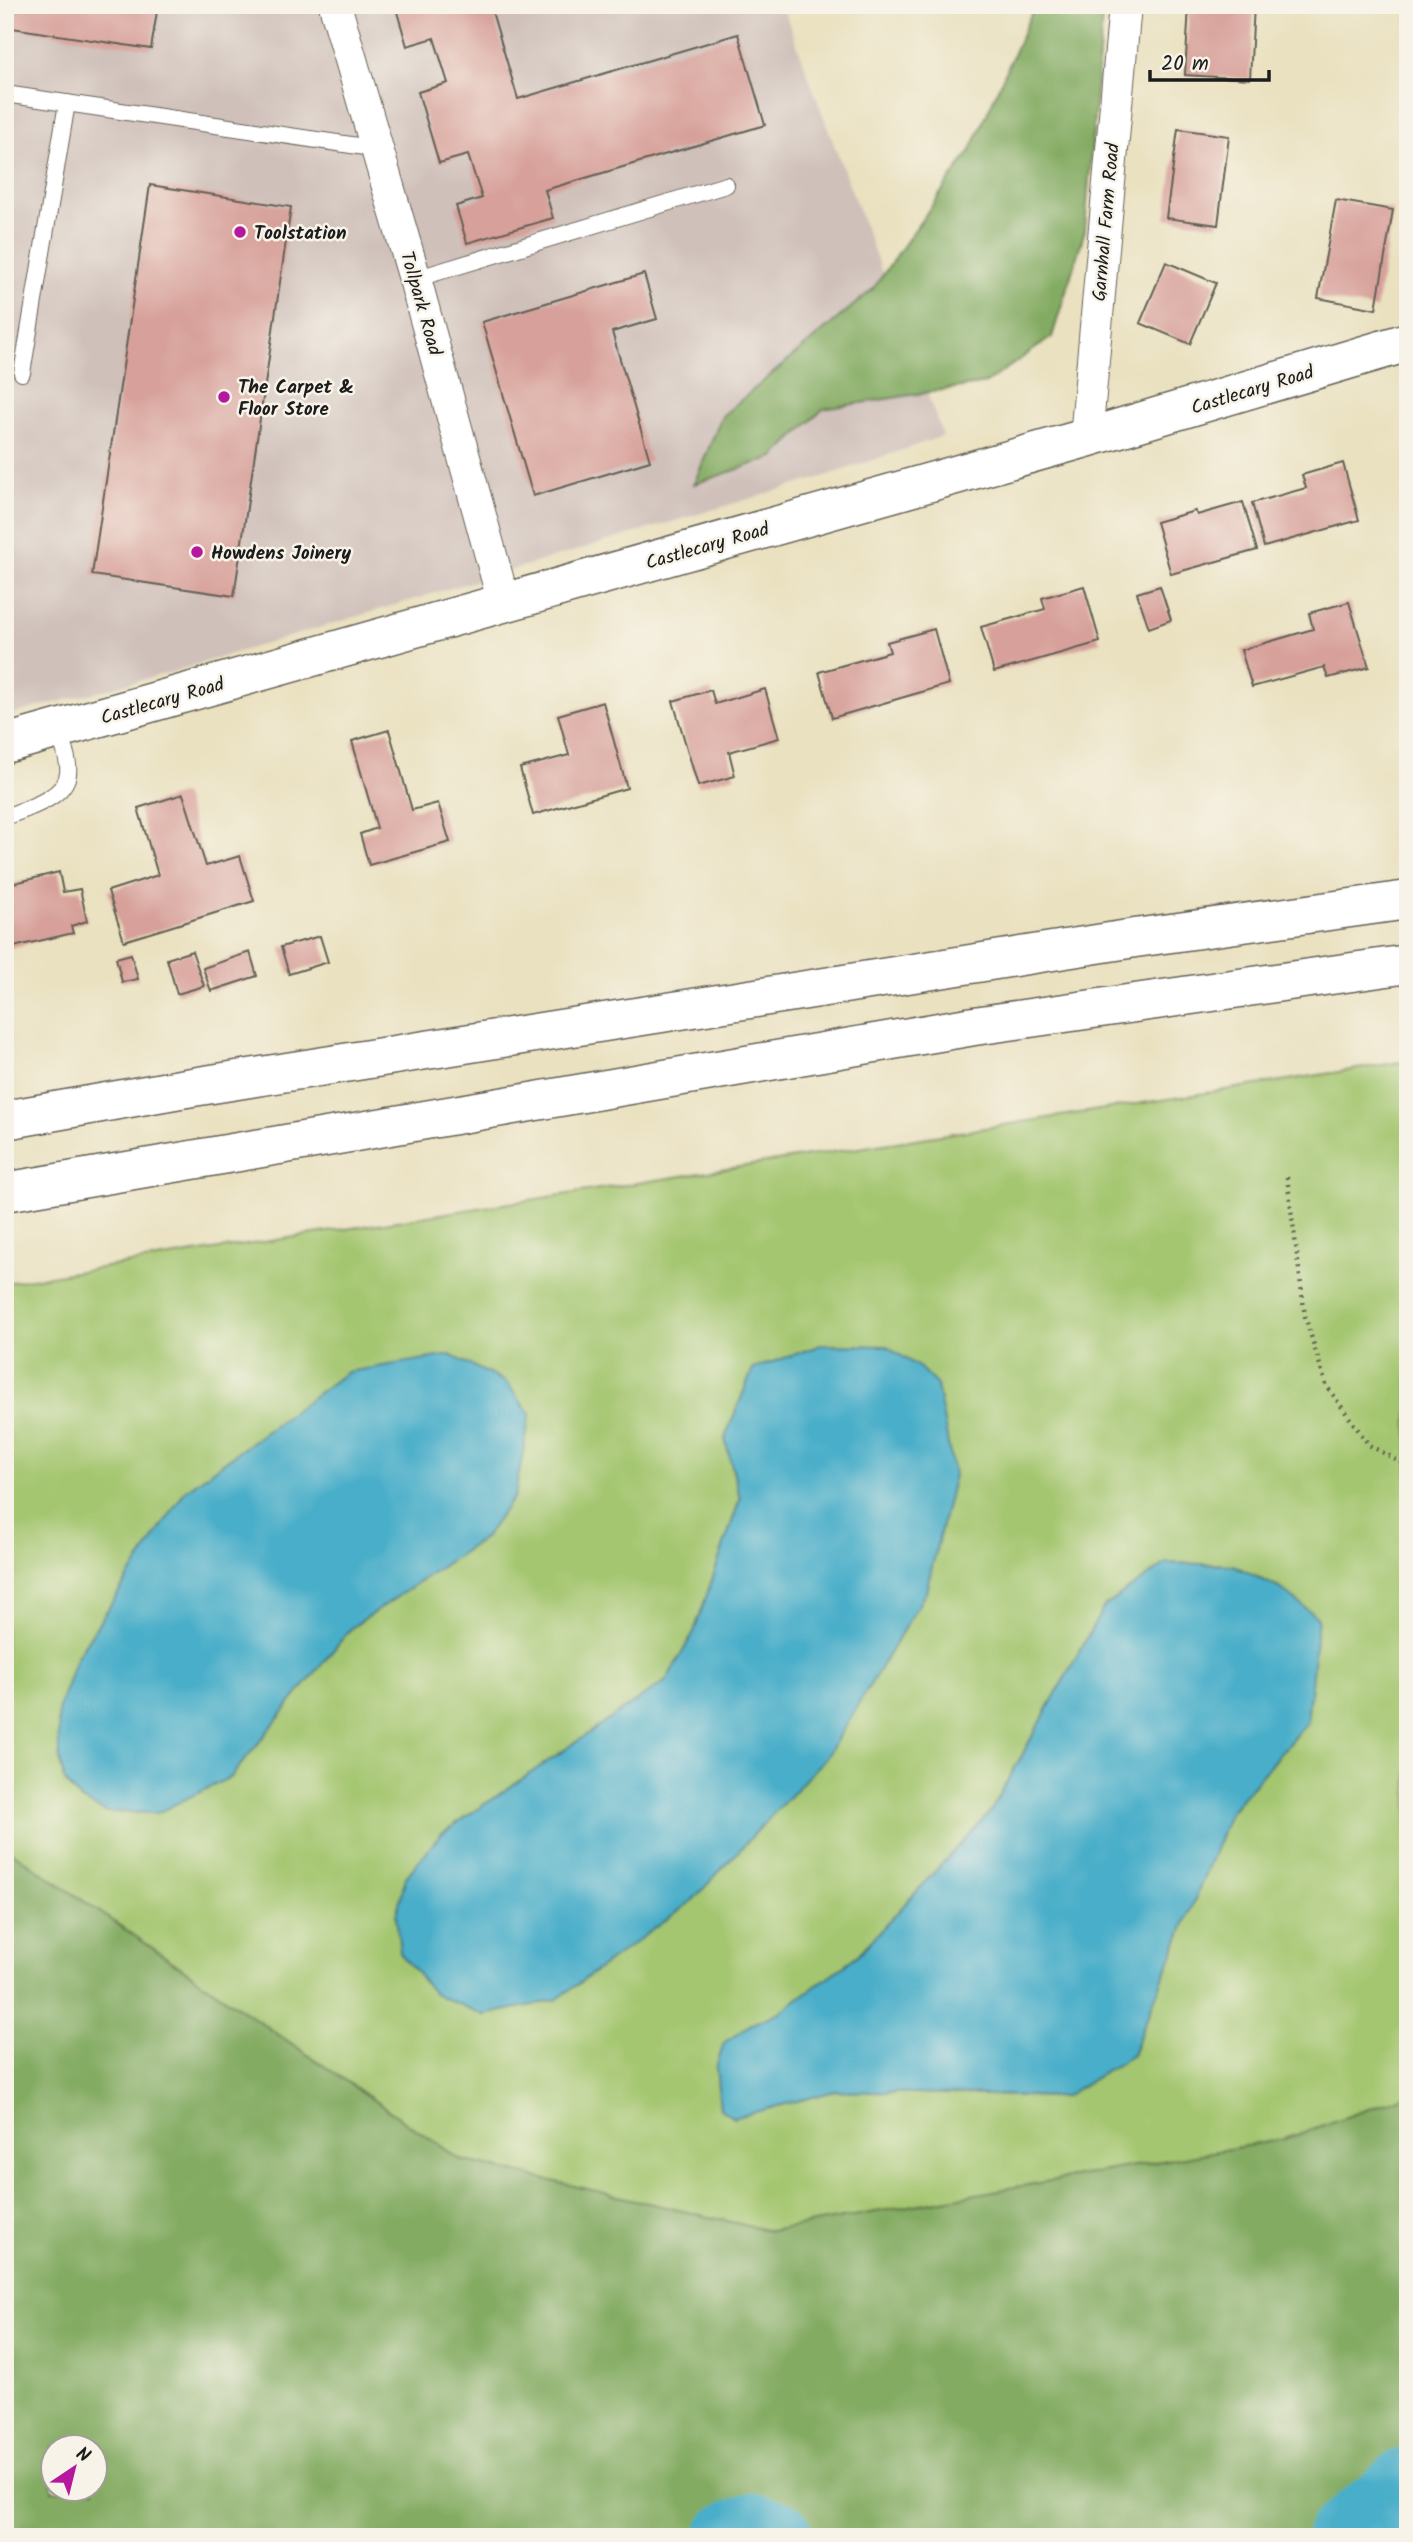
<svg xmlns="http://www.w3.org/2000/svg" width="1413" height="2542" font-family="Kalam,sans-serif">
<rect width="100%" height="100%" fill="#f7f3e8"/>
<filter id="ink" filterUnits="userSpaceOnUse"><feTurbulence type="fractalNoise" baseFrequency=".0143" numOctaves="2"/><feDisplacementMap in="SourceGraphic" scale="14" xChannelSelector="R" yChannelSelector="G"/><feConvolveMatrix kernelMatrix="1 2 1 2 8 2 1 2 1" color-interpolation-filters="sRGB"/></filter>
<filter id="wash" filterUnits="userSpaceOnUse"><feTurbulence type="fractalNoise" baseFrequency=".00686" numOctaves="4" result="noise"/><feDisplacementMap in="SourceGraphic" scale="28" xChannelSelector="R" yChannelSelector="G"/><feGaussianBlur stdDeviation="1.57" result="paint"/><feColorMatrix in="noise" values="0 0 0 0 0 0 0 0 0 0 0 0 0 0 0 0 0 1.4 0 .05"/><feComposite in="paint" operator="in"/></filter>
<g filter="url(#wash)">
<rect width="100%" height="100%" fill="#eae1c0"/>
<path fill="#cfc0ba" d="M 5,5 L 782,5 L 943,436 L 832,474 L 168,673 L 5,716 Z"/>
<path fill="#a4c66f" stroke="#607146" stroke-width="2" fill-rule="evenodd" d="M 1408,1061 L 1408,2095 L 1285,2139 L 770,2231 L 461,2160 L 5,1847 L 5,1283 ZM 821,1345 L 886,1346 L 484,2015 L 441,1834 L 666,1681 L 694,1632 L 740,1499 L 725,1438 L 753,1369 ZM 347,1372 L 515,1495 L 485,1537 L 351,1628 L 337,1644 L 81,1800 L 64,1780 L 59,1753 L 76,1658 L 185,1491 ZM 1167,1563 L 1233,1565 L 1283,1590 L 1307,1722 L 1230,1812 L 1132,2055 L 1064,2097 L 835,2091 L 750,2025 L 780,2012 L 858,1955 L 991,1811 L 1104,1607 Z"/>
<g fill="#83ab62" stroke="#50643f" stroke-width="2" fill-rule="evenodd">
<path d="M 1035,5 L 1103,5 L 1085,230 L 1052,337 L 986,383 L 823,409 L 774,457 L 694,484 L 722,416 L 873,289 L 971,150 Z"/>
<path d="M 5,1847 L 461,2160 L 770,2231 L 1285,2139 L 1408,2095 L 1408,2537 L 5,2537 ZM 52,2448 L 94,2448 L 94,2490 L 52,2490 Z"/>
</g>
<g fill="#49aec9" stroke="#326572" stroke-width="2">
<path d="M 821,1345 L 886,1346 L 920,1368 L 937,1385 L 954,1475 L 926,1592 L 828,1755 L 692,1901 L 556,2000 L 484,2015 L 434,1994 L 400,1953 L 396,1915 L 406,1877 L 441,1834 L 666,1681 L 694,1632 L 740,1499 L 725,1438 L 753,1369 Z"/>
<path d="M 450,1355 L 506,1382 L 530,1414 L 515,1495 L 485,1537 L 351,1628 L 231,1777 L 157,1813 L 106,1812 L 81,1800 L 64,1780 L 59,1753 L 58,1711 L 76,1658 L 185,1491 L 347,1372 Z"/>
<path d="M 1167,1563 L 1233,1565 L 1283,1590 L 1318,1618 L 1307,1722 L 1230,1812 L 1132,2055 L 1064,2097 L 835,2091 L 733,2118 L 720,2109 L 716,2068 L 724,2043 L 750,2025 L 780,2012 L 858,1955 L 991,1811 L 1104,1607 Z"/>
</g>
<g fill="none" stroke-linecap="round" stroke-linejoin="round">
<g stroke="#49aec9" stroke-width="72">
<path d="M 731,2537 L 753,2529 L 778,2537"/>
<path d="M 1342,2537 L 1408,2483"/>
</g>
</g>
<g id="blocks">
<g fill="#d7a09a">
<path d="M 5,5 L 158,5 L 151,49 L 5,27 Z"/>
<path d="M 395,5 L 490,5 L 518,99 L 738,34 L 765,125 L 545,190 L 553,218 L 467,243 L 456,206 L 482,198 L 468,155 L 439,163 L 418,92 L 448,83 L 434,38 L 407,46 Z"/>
<path d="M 1189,5 L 1254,5 L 1250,79 L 1185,75 Z"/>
<path d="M 1178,129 L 1229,136 L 1218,225 L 1166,218 Z"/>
<path d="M 150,185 L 291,207 L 234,596 L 92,575 Z"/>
<path d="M 1336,200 L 1393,210 L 1376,309 L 1318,298 Z"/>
<path d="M 1166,262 L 1216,283 L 1190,344 L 1140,323 Z"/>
<path d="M 644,274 L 657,319 L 612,332 L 650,461 L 533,496 L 482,322 Z"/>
<path d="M 1343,463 L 1359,520 L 1264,547 L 1252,503 L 1306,488 L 1302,475 Z"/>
<path d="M 1243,502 L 1257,550 L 1171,574 L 1156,522 L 1195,511 L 1197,515 Z"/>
<path d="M 1084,586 L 1100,642 L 994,672 L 981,627 L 1045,609 L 1042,598 Z"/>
<path d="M 1160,586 L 1171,620 L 1149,628 L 1137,593 Z"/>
<path d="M 1349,602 L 1369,667 L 1328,678 L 1324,667 L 1252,687 L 1241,650 L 1313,629 L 1309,613 Z"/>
<path d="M 934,629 L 949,684 L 832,718 L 819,672 L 890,652 L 887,642 Z"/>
<path d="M 765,689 L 779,738 L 729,752 L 735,776 L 698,786 L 673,701 L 711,690 L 715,704 Z"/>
<path d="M 603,702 L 627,788 L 533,815 L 520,768 L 569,755 L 558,715 Z"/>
<path d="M 389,730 L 412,810 L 438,803 L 450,842 L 369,865 L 360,834 L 377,828 L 352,741 Z"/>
<path d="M 183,794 L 206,866 L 240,856 L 254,901 L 124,941 L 108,891 L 158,875 L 138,808 Z"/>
<path d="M 59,872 L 63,892 L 80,889 L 87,921 L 71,926 L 73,933 L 5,949 L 5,897 L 10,896 L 7,885 Z"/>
<path d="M 320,936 L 328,962 L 289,974 L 281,947 Z"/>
<path d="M 192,951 L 204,986 L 177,994 L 167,959 Z"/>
<path d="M 250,952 L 257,976 L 211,991 L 203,968 Z"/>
<path d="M 131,954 L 138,979 L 122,982 L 116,958 Z"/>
</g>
</g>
</g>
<g filter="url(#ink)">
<use href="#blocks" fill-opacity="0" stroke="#646155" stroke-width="2"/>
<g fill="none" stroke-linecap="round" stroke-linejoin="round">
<defs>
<g id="service">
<path d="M 5,94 L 378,149"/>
<path d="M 415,279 L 726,185"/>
<path d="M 22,373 L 67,103"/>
<path d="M 5,817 C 25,809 64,799 68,774 C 70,760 62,743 58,730"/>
</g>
<g id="minor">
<path d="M 335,5 L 415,279 L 504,603"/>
<path d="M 1086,438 L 1125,5"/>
</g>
<path id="secondary" d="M 5,744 L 1086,438 L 1408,342"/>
<g id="motorway">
<path d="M 5,1120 L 180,1089 L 1135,938 L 1408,900"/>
<path d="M 5,1192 L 974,1026 L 1408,964"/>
</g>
</defs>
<use href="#service" stroke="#646155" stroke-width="18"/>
<use href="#minor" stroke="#646155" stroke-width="34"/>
<use href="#secondary" stroke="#646155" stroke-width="41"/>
<use href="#motorway" stroke="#646155" stroke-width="41"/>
<path stroke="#646155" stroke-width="4.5" stroke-dasharray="2 5" stroke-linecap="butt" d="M 1287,1177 L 1305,1316 L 1326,1385 L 1369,1445 L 1408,1466"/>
<use href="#service" stroke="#fff" stroke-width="16"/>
<use href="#minor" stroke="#fff" stroke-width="32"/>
<use href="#secondary" stroke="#fff" stroke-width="38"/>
<use href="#motorway" stroke="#fff" stroke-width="38"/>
</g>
</g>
<g fill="#b5179e" stroke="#f7f3e8" stroke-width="2.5">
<circle cx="240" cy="232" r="7"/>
<circle cx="224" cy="397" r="7"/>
<circle cx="197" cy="552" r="7"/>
</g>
<g text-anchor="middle" stroke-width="5" stroke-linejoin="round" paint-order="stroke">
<g font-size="19" fill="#1c1c1c" stroke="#f7f3e8">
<text transform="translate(1105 222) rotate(-85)" y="7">Garnhall Farm Road</text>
<text transform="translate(422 303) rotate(74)" y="7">Tollpark Road</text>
<text transform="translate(1252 389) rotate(-17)" y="7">Castlecary Road</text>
<text transform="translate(707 545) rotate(-16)" y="7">Castlecary Road</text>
<text transform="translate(162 700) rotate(-16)" y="7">Castlecary Road</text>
</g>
<g font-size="19" font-weight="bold" fill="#1c1c1c" stroke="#f7f3e8" text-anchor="start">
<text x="254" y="239">Toolstation</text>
<text x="238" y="393">The Carpet &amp;<tspan x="238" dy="22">Floor Store</tspan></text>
<text x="211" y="559">Howdens Joinery</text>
</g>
</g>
<rect width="1413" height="2542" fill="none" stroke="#f7f3e8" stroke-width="28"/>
<g transform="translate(74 2468) rotate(35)"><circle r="33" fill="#f7f3e8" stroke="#9f9d96" stroke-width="2"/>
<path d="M0-5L12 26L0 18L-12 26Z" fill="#b5179e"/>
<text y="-10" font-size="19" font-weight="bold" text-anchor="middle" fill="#1c1c1c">N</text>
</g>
<path d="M1150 70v10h119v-10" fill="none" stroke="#1c1c1c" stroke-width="3.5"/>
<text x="1161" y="70" font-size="21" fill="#1c1c1c" stroke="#f7f3e8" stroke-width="5" paint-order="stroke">20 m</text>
</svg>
